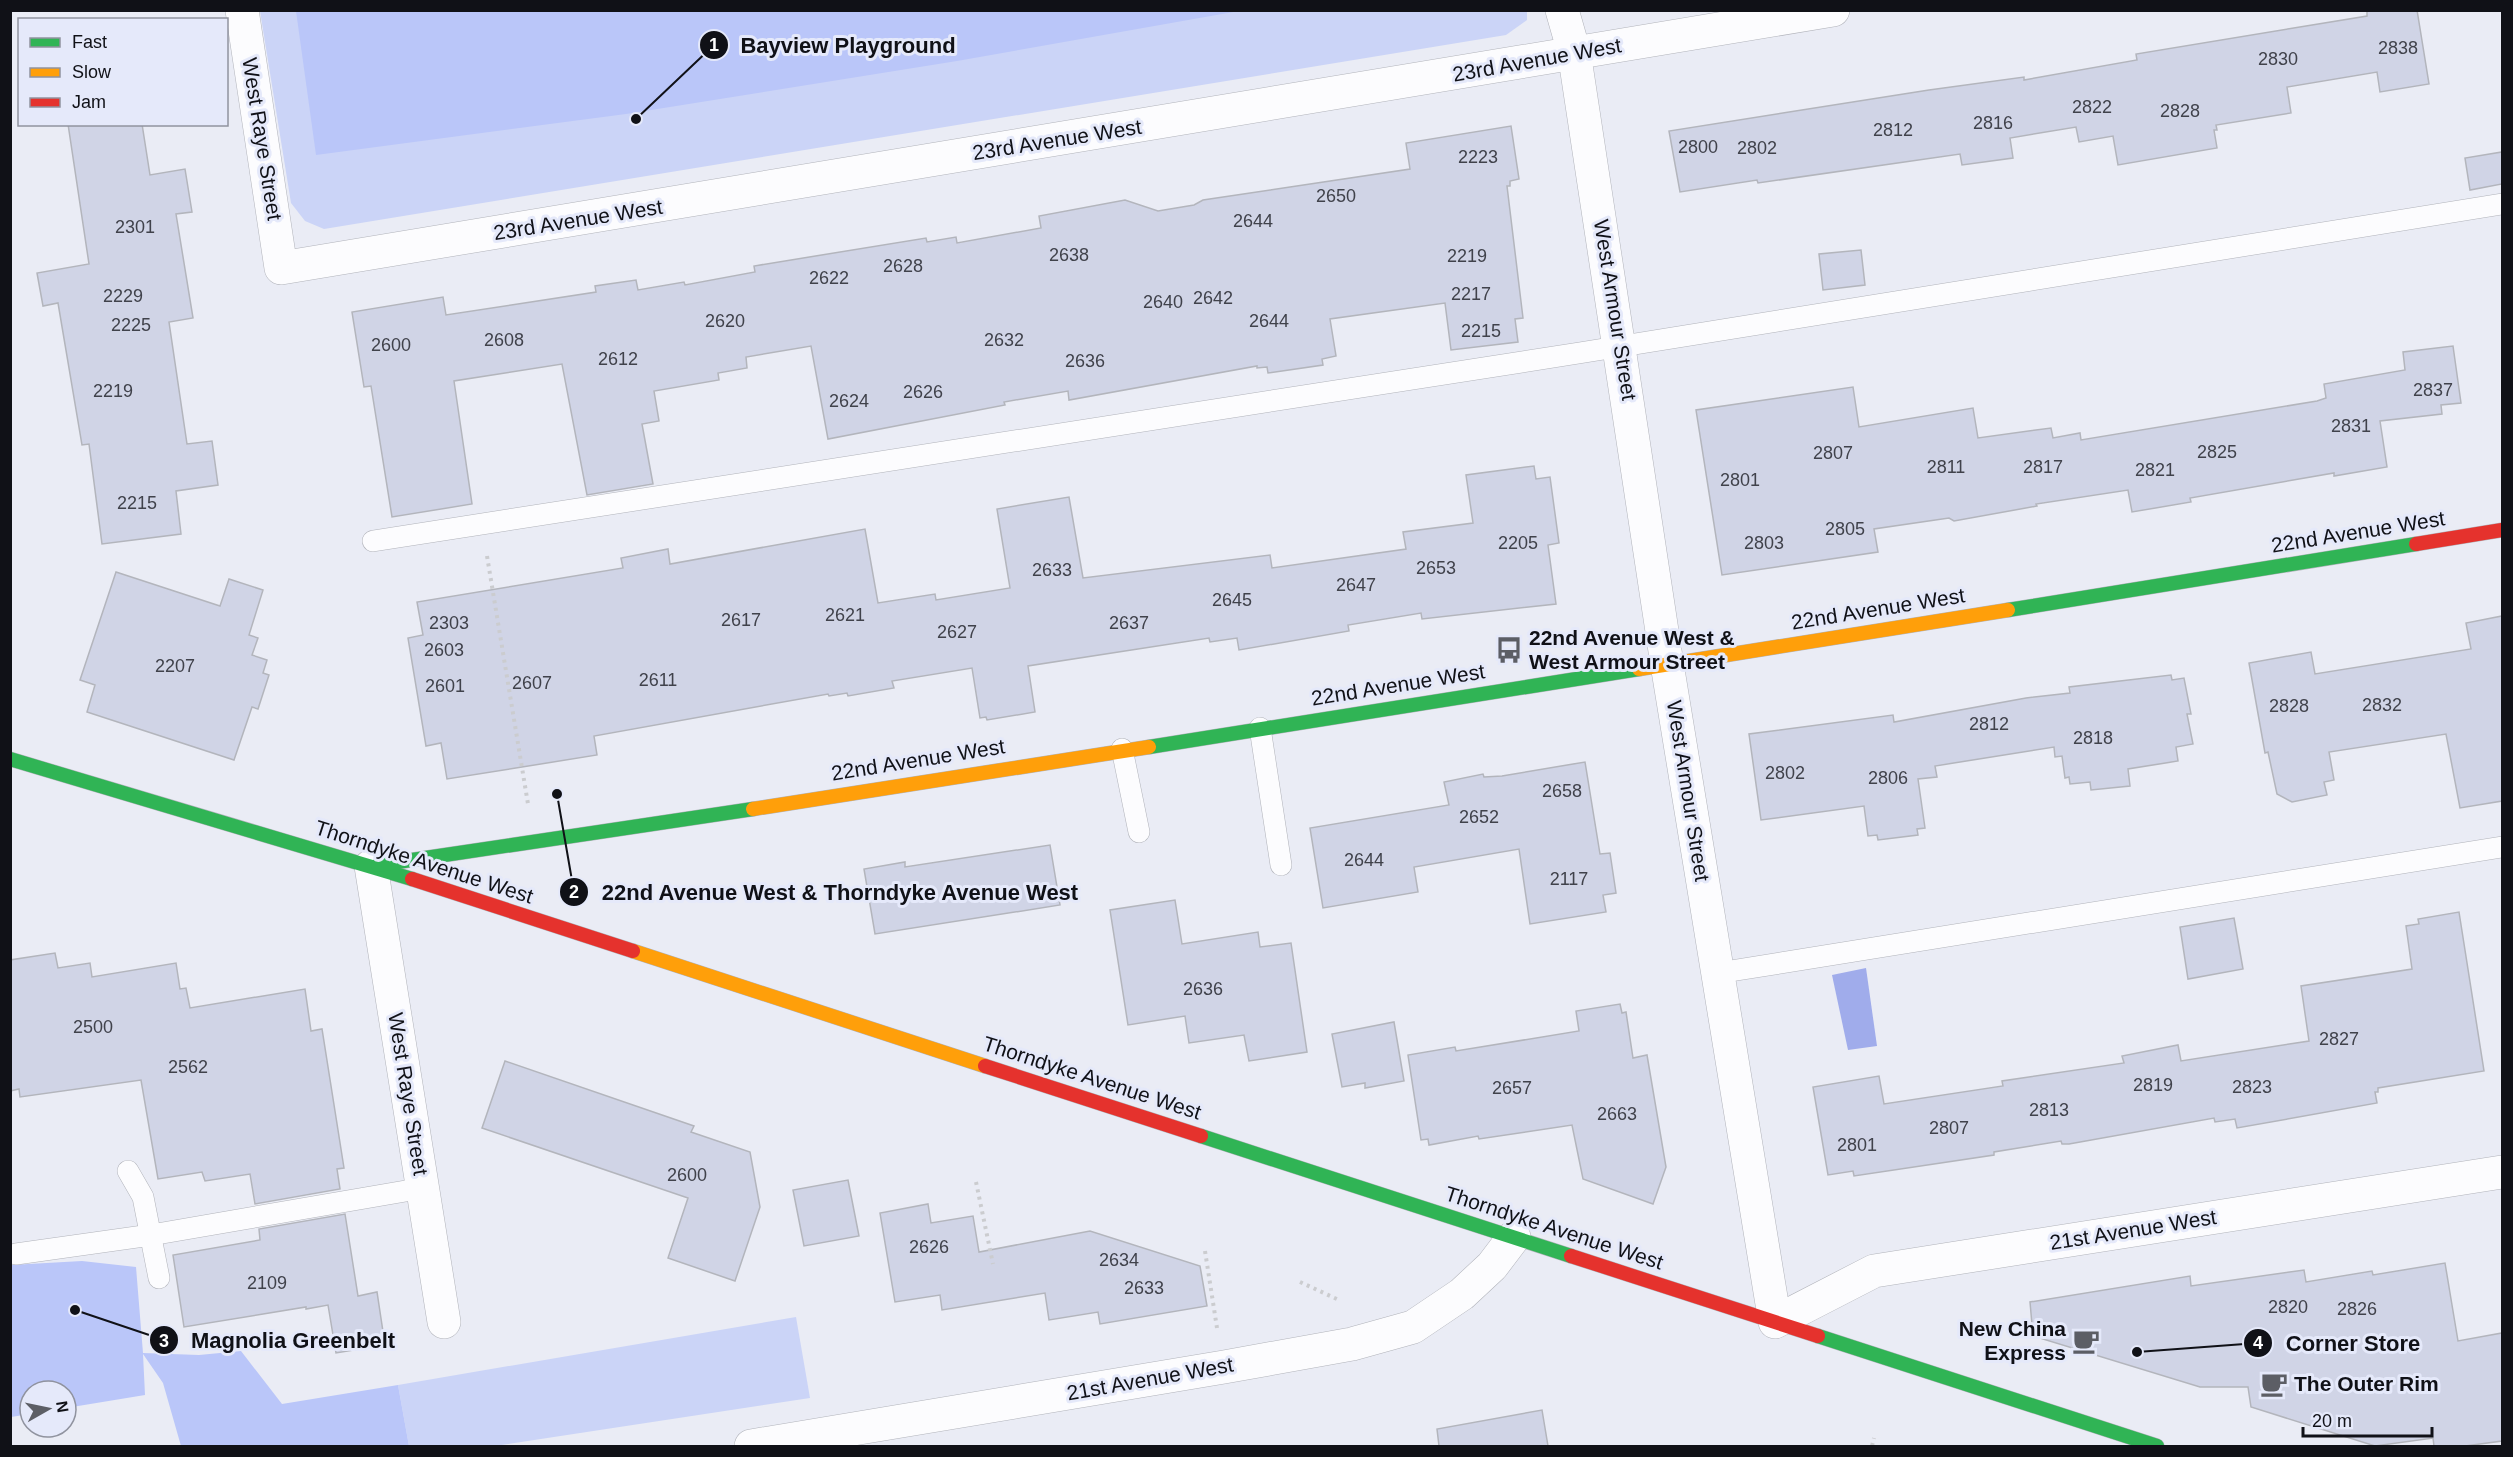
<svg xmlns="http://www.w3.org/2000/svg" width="2513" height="1457" font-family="Arial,sans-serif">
<rect width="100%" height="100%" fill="#eaecf5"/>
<g fill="#cbd4f7">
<path d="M 260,11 L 1527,11 L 1527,20 L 1506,35 L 324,229 L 305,221 L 291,203 Z"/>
<path d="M 796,1317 L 810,1398 L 495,1446 L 409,1446 L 398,1385 Z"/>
</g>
<g fill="#bac6f9">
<path d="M 296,11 L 296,10 L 1239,11 L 957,61 L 626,114 L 316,155 Z"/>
<path d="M 82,1261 L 136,1267 L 143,1353 L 199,1355 L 241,1351 L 282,1404 L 398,1385 L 409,1446 L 181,1446 L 163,1383 L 143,1354 L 145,1395 L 66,1408 L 66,1391 L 30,1391 L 30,1414 L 11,1417 L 11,1265 Z"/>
</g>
<path fill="#a0aceb" d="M 1866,968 L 1877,1046 L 1848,1050 L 1832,975 Z"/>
<g fill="#d0d4e6" stroke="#b3b5bc" stroke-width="1.5">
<path d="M 2367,10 L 2417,10 L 2429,84 L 2380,92 L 2377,72 L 2287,87 L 2291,113 L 2216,125 L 2217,130 L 2214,130 L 2217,148 L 2118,165 L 2113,136 L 2079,142 L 2076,127 L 2010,138 L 2013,158 L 1962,165 L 1960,154 L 1758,183 L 1757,180 L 1680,192 L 1669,131 L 1929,90 L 2024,77 L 2024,80 L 2137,60 L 2136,54 L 2367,16 Z"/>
<path d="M 68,124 L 142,124 L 150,175 L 185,169 L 192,212 L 176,214 L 193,318 L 169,322 L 187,444 L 212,441 L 218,485 L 176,491 L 181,534 L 102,544 L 89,444 L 82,445 L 58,303 L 43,306 L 37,273 L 89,264 Z"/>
<path d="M 1511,126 L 1519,179 L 1510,181 L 1510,186 L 1507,186 L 1523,318 L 1515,319 L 1518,342 L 1451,350 L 1445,303 L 1330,319 L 1336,356 L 1322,359 L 1323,365 L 1268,373 L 1267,367 L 1257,368 L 1257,366 L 1069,400 L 1068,391 L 1004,402 L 1005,405 L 828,439 L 811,346 L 746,357 L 747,368 L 718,373 L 719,380 L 654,391 L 659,421 L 642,424 L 653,484 L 587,495 L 562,364 L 454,381 L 472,504 L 392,517 L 371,386 L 364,387 L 352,312 L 443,297 L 446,315 L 596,292 L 595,286 L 636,280 L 638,290 L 684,282 L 685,285 L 755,272 L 754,266 L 926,238 L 927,242 L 956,237 L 957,243 L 1041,228 L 1039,216 L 1125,200 L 1158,211 L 1194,205 L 1203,200 L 1410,169 L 1406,143 Z"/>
<path d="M 2502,152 L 2502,184 L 2470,190 L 2465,158 Z"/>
<path d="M 1861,250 L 1865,285 L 1823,290 L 1819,254 Z"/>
<path d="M 2453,346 L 2461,403 L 2441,405 L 2442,414 L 2380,421 L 2387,467 L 2334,476 L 2334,473 L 2190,498 L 2191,502 L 2132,512 L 2128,490 L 2036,504 L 2037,506 L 1954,521 L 1949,518 L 1874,529 L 1878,552 L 1722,575 L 1696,410 L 1853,387 L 1859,427 L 1973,408 L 1978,438 L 2051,428 L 2053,438 L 2080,433 L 2081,440 L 2317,401 L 2326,398 L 2324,384 L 2405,370 L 2403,352 Z"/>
<path d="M 1534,466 L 1536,479 L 1550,477 L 1559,543 L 1548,545 L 1556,604 L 1422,619 L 1421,613 L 1348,625 L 1349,631 L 1239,650 L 1237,638 L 1210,642 L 1209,638 L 1028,666 L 1035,712 L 987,720 L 986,717 L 980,718 L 972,668 L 892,681 L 894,688 L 848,696 L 847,693 L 829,696 L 828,694 L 594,736 L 597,755 L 447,779 L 441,743 L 426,746 L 408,638 L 423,635 L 417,602 L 623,568 L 621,558 L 668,549 L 670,564 L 865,529 L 878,603 L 935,594 L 936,600 L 1010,588 L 997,509 L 1069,497 L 1083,578 L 1270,555 L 1272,568 L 1406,549 L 1403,532 L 1473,523 L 1466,475 Z"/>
<path d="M 116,572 L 220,606 L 229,579 L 263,590 L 249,635 L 258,638 L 252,655 L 267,660 L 263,673 L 269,675 L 258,709 L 252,707 L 234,760 L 87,712 L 95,685 L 80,680 Z"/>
<path d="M 2502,616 L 2502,801 L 2460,808 L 2446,734 L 2329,752 L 2334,780 L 2324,782 L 2327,795 L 2292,802 L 2277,794 L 2268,752 L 2265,753 L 2249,663 L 2311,652 L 2315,674 L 2471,649 L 2466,623 Z"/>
<path d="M 2171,675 L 2172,680 L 2184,678 L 2191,714 L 2187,714 L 2193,744 L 2176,747 L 2178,761 L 2128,769 L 2130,786 L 2091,790 L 2090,782 L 2070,784 L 2069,777 L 2065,778 L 2062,756 L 2055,757 L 2054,747 L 1935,766 L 1937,777 L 1918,779 L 1925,828 L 1917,829 L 1918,835 L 1878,840 L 1877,835 L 1868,836 L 1864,806 L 1761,820 L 1749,734 L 1893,715 L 1894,722 L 2026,698 L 2070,693 L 2069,687 Z"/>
<path d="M 1585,762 L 1600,854 L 1610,853 L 1616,893 L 1603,895 L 1606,912 L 1530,924 L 1519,849 L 1414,867 L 1418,892 L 1323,908 L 1310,828 L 1449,805 L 1444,782 L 1483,774 L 1484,777 L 1502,776 Z"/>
<path d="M 1050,845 L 1060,905 L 875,934 L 864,869 L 905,862 L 905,867 Z"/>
<path d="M 1175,900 L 1182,944 L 1258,932 L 1260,947 L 1291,943 L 1307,1052 L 1249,1061 L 1244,1035 L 1189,1043 L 1185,1016 L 1128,1025 L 1110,910 Z"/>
<path d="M 2459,912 L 2484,1071 L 2378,1088 L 2378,1092 L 2375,1092 L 2377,1103 L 2237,1128 L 2235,1119 L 2215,1122 L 2214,1118 L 2069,1144 L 2062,1144 L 2061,1141 L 1994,1152 L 1994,1155 L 1854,1176 L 1853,1171 L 1828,1175 L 1813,1087 L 1879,1076 L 1884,1104 L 2003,1086 L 2002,1081 L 2124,1063 L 2122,1056 L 2178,1045 L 2181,1061 L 2309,1041 L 2301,986 L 2412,969 L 2406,926 L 2419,924 L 2418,919 Z"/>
<path d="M 2234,918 L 2243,969 L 2188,979 L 2180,927 Z"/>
<path d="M 55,953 L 58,968 L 90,963 L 92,977 L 176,963 L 180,989 L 186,988 L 190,1008 L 305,989 L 311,1031 L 322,1029 L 344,1168 L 337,1169 L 340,1189 L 255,1204 L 250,1174 L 205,1181 L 202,1172 L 158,1179 L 141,1080 L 20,1097 L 19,1089 L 10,1091 L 10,960 Z"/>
<path d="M 1620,1004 L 1622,1013 L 1626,1012 L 1633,1058 L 1647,1055 L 1666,1167 L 1653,1204 L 1583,1179 L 1572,1125 L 1479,1139 L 1478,1136 L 1429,1145 L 1428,1139 L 1421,1140 L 1408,1055 L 1455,1047 L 1456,1051 L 1579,1031 L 1576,1011 Z"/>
<path d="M 1394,1022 L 1404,1081 L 1365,1088 L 1365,1083 L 1342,1087 L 1332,1034 Z"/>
<path d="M 505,1061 L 694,1126 L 691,1132 L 750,1152 L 760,1207 L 735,1281 L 668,1258 L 688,1198 L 482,1128 Z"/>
<path d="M 848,1180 L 859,1236 L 804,1246 L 793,1190 Z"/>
<path d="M 928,1204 L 931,1223 L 973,1216 L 979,1252 L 1090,1231 L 1200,1266 L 1207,1306 L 1100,1324 L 1098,1312 L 1049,1320 L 1045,1293 L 942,1310 L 940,1295 L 895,1302 L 880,1213 Z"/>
<path d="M 345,1214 L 358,1296 L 377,1292 L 385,1345 L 336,1353 L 328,1305 L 306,1309 L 306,1307 L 184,1327 L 173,1255 L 260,1240 L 259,1229 Z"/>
<path d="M 2445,1263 L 2458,1341 L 2502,1333 L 2502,1441 L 2465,1446 L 2434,1446 L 2433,1438 L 2375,1446 L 2251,1407 L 2248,1387 L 2200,1387 L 2033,1336 L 2030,1302 L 2190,1276 L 2191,1286 L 2304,1270 L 2306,1282 L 2372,1271 L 2373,1275 Z"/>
<path d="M 1542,1410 L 1548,1446 L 1439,1446 L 1437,1429 Z"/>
</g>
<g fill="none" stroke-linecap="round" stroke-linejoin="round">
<defs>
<g id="lane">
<path d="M 373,541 L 1579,353 L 2502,204"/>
<path d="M 1260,728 L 1281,865"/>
<path d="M 1122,749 L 1139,832"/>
<path d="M 1718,973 L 2502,847"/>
<path d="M 128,1171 L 143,1197 L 159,1278"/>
<path d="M 16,1254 L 151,1235 L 423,1188"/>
</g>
<g id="street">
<path d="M 242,10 L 281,268 L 1833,10"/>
<path d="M 1562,10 L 1574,52 L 1667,664 L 1775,1322 L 1874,1271 L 2502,1172"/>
<path d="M 371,866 L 444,1322"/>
<path d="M 751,1446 L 1224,1367 L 1352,1344 L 1413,1327 L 1462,1294 L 1492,1266 L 1514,1237"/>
</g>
<g id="fast">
<path d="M 2008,610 L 2416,544"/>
<path d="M 1149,747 L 1639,669"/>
<path d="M 10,759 L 412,879"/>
<path d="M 378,865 L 753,809"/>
<path d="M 1201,1136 L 1571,1256"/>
<path d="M 1818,1336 L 2157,1446"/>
</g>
<g id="slow">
<path d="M 1639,669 L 2008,610"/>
<path d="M 753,809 L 1149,747"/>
<path d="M 633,951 L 985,1066"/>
</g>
<g id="jam">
<path d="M 2416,544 L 2502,530"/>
<path d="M 412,879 L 633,951"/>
<path d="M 985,1066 L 1201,1136"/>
<path d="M 1571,1256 L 1818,1336"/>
</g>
</defs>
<use href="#lane" stroke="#b1b3ba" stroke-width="22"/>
<use href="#street" stroke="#b1b3ba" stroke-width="34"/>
<use href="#fast" stroke="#b1b3ba" stroke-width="15"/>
<use href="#slow" stroke="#b1b3ba" stroke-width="15"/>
<use href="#jam" stroke="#b1b3ba" stroke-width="15"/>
<g stroke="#cbcccf" stroke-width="4" stroke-dasharray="3 4.5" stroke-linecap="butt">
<path d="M 487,556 L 528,804"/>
<path d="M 976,1182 L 993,1264"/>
<path d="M 1205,1251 L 1217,1328"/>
<path d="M 1300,1282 L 1339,1300"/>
<path d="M 1872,1446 L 1874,1438"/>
</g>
<use href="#lane" stroke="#fcfcfe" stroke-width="21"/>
<use href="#street" stroke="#fcfcfe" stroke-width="33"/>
<use href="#fast" stroke="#30b455" stroke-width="14"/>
<use href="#slow" stroke="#ff9f0a" stroke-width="14"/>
<use href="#jam" stroke="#e5322d" stroke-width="14"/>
</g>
<defs>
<symbol id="bus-bare" viewBox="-9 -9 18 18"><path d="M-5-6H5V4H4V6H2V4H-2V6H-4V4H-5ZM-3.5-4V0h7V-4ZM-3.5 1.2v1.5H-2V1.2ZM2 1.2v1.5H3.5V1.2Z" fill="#5c5e65" stroke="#e5e9fa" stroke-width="2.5" paint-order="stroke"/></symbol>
<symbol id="cafe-bare" viewBox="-9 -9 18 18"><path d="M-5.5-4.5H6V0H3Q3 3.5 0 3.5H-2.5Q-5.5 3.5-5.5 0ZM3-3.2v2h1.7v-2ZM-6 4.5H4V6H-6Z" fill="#5c5e65" stroke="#e5e9fa" stroke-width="2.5" paint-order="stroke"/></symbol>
</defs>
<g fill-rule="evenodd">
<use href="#bus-bare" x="1490" y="631" width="38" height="38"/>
<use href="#cafe-bare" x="2067" y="1322" width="38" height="38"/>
<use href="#cafe-bare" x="2255" y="1365" width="38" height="38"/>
</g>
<g text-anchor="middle" stroke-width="6" stroke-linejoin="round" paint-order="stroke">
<g font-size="18" fill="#40424b">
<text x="2398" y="54">2838</text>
<text x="2278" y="65">2830</text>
<text x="2092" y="113">2822</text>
<text x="2180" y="117">2828</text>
<text x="1993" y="129">2816</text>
<text x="1893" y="136">2812</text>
<text x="1698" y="153">2800</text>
<text x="1757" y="154">2802</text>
<text x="1478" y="163">2223</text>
<text x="1336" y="202">2650</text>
<text x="1253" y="227">2644</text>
<text x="135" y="233">2301</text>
<text x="1069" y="261">2638</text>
<text x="1467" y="262">2219</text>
<text x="903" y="272">2628</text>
<text x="829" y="284">2622</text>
<text x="1471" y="300">2217</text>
<text x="123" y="302">2229</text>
<text x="1213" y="304">2642</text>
<text x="1163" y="308">2640</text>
<text x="725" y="327">2620</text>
<text x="1269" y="327">2644</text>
<text x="131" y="331">2225</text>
<text x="1481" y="337">2215</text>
<text x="504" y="346">2608</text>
<text x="1004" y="346">2632</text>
<text x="391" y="351">2600</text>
<text x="618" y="365">2612</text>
<text x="1085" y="367">2636</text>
<text x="2433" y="396">2837</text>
<text x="113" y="397">2219</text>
<text x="923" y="398">2626</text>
<text x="849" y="407">2624</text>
<text x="2351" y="432">2831</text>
<text x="2217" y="458">2825</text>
<text x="1833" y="459">2807</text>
<text x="1946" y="473">2811</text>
<text x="2043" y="473">2817</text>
<text x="2155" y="476">2821</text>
<text x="1740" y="486">2801</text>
<text x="137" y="509">2215</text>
<text x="1845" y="535">2805</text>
<text x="1518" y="549">2205</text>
<text x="1764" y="549">2803</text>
<text x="1436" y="574">2653</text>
<text x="1052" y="576">2633</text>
<text x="1356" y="591">2647</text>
<text x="1232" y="606">2645</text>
<text x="845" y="621">2621</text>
<text x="741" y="626">2617</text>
<text x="449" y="629">2303</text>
<text x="1129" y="629">2637</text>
<text x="957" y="638">2627</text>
<text x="444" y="656">2603</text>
<text x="175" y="672">2207</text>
<text x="658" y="686">2611</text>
<text x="532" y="689">2607</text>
<text x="445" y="692">2601</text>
<text x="2382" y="711">2832</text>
<text x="2289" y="712">2828</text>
<text x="1989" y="730">2812</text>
<text x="2093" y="744">2818</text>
<text x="1785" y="779">2802</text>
<text x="1888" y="784">2806</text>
<text x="1562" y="797">2658</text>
<text x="1479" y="823">2652</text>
<text x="1364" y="866">2644</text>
<text x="1569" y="885">2117</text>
<text x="1203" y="995">2636</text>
<text x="93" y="1033">2500</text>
<text x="2339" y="1045">2827</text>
<text x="188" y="1073">2562</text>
<text x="2153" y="1091">2819</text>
<text x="2252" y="1093">2823</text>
<text x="1512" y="1094">2657</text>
<text x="2049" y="1116">2813</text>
<text x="1617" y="1120">2663</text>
<text x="1949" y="1134">2807</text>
<text x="1857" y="1151">2801</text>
<text x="687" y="1181">2600</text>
<text x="929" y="1253">2626</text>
<text x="1119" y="1266">2634</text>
<text x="267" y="1289">2109</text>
<text x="1144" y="1294">2633</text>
<text x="2288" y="1313">2820</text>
<text x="2357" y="1315">2826</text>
</g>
<g font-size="21" fill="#101117" stroke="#e5e9fa">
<text transform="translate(1537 60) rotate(-10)" y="7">23rd Avenue West</text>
<text transform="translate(262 139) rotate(81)" y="7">West Raye Street</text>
<text transform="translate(1057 140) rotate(-9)" y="7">23rd Avenue West</text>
<text transform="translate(578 220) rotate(-9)" y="7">23rd Avenue West</text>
<text transform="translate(1615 310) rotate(81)" y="7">West Armour Street</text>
<text transform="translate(2358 532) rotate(-9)" y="7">22nd Avenue West</text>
<text transform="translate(1878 609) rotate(-9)" y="7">22nd Avenue West</text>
<text transform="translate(1398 685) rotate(-9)" y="7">22nd Avenue West</text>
<text transform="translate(918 760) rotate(-9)" y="7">22nd Avenue West</text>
<text transform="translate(1688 791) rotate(81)" y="7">West Armour Street</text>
<text transform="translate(424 862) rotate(18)" y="7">Thorndyke Avenue West</text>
<text transform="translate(1092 1078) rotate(18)" y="7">Thorndyke Avenue West</text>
<text transform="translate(408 1094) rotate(81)" y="7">West Raye Street</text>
<text transform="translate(1554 1228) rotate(18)" y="7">Thorndyke Avenue West</text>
<text transform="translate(2133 1230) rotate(-9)" y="7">21st Avenue West</text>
<text transform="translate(1150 1379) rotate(-10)" y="7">21st Avenue West</text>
</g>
<g font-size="21" font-weight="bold" fill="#101117" stroke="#e5e9fa" text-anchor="start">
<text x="1529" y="645">22nd Avenue West &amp;<tspan x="1529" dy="24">West Armour Street</tspan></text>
<text x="2066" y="1336" text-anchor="end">New China<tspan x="2066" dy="24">Express</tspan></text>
<text x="2294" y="1391">The Outer Rim</text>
</g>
</g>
<path fill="none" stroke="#101117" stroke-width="2" d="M636 119L714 45M557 794L574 892M75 1310L164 1340M2137 1352L2258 1343"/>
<g fill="#101117" stroke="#e5e9fa" stroke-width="2">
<circle cx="636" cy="119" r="6"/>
<circle cx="557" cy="794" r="6"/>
<circle cx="75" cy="1310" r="6"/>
<circle cx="2137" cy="1352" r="6"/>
<circle cx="714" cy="45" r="15"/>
<circle cx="574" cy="892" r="15"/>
<circle cx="164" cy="1340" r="15"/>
<circle cx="2258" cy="1343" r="15"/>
</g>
<g font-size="18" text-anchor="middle" font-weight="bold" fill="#fff">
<text x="714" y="51">1</text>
<text x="574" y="898">2</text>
<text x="164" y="1347">3</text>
<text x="2258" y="1349">4</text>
</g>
<g font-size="22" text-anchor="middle" font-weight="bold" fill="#101117" stroke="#e5e9fa" stroke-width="6" stroke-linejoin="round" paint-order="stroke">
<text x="848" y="53">Bayview Playground</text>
<text x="840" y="900">22nd Avenue West &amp; Thorndyke Avenue West</text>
<text x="293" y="1348">Magnolia Greenbelt</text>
<text x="2353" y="1351">Corner Store</text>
</g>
<rect width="2513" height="1457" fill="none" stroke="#101117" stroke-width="24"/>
<rect x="18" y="18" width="210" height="108" fill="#e5e9fa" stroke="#90939f" stroke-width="1.5"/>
<rect x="30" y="38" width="30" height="9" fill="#30b455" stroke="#90939f" stroke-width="1.5"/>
<text x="72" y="48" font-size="18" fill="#101117">Fast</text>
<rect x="30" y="68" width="30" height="9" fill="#ff9f0a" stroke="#90939f" stroke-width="1.5"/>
<text x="72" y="78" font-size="18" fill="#101117">Slow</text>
<rect x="30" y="98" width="30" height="9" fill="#e5322d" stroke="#90939f" stroke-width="1.5"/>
<text x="72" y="108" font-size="18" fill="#101117">Jam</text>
<g transform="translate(48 1409) rotate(81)"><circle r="28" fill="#e5e9fa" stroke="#90939f" stroke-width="1.5"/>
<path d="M0-4.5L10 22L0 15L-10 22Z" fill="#5c5e65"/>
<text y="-9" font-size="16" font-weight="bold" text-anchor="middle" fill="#101117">N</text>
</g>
<path d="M2303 1427v9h129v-9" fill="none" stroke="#101117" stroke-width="3"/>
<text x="2312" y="1427" font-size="18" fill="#101117" stroke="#e5e9fa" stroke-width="4.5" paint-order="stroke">20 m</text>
</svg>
